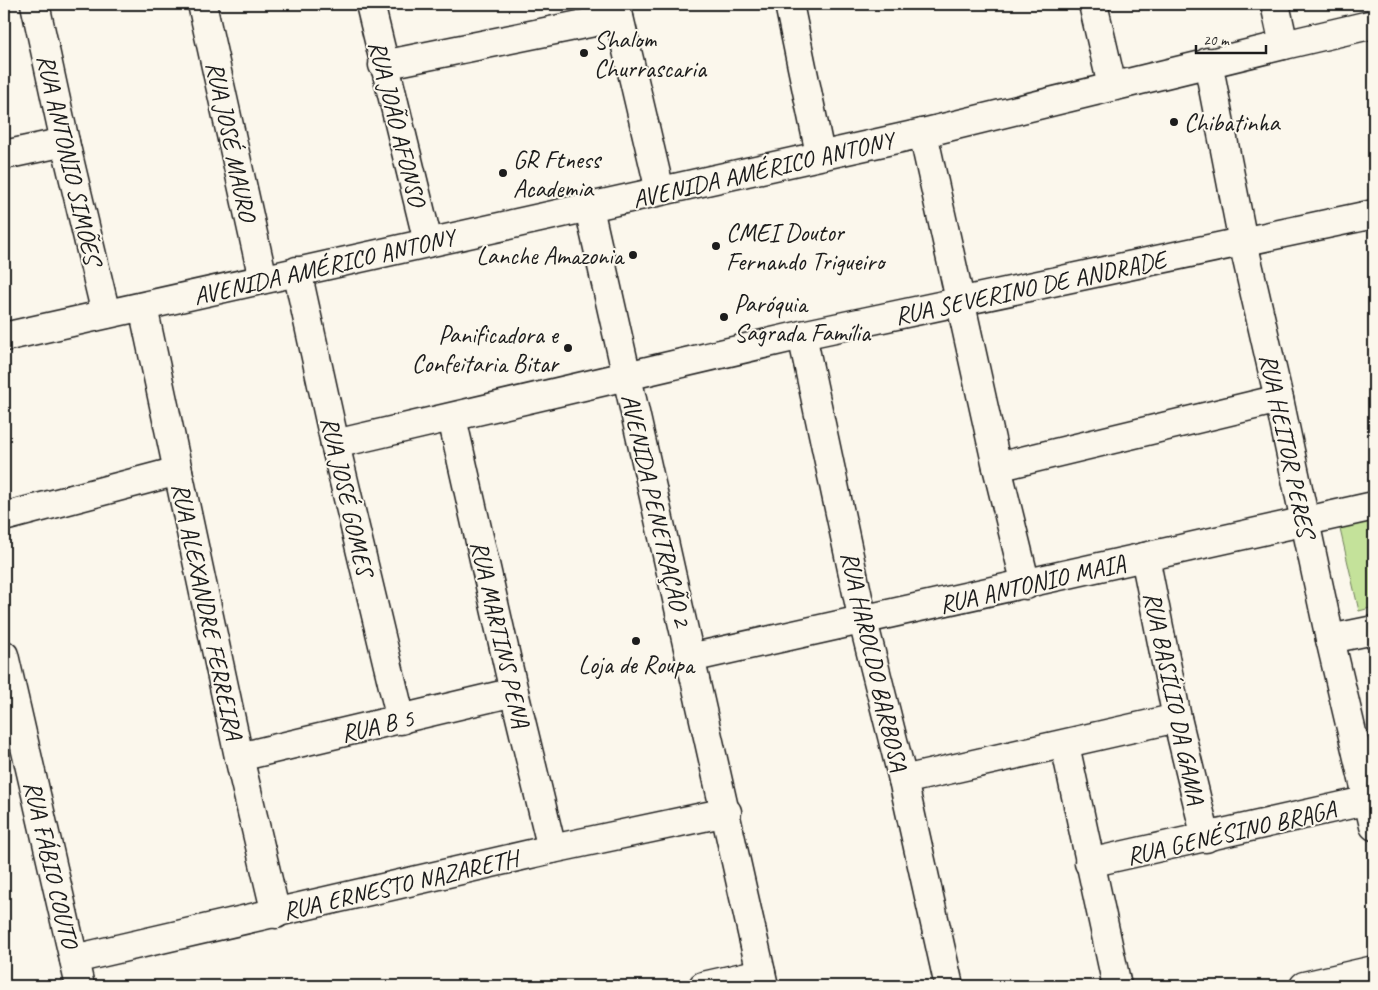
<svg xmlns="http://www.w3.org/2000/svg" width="1378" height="990" font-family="Caveat,sans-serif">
<rect width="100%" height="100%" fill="#fbf7ec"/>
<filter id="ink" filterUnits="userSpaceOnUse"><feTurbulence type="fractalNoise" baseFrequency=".02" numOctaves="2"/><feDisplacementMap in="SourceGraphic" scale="10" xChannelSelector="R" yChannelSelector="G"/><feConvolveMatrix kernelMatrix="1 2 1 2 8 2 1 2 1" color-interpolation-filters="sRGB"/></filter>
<g filter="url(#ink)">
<path fill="#c4e29a" stroke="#707f5b" d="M 1374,516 L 1374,607 L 1359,611 L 1339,525 Z"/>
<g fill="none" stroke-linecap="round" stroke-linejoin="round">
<defs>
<g id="street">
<path d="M 35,4 L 65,142 L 106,314"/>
<path d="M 202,4 L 263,279"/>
<path d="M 370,4 L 428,242"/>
<path d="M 616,4 L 660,191"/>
<path d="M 789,4 L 820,154"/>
<path d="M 1093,4 L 1112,86"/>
<path d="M 1284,45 L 1374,24"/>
<path d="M 1208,62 L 1243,242 L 1279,399 L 1330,639 L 1374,826"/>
<path d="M 383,65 L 619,17"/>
<path d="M 923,133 L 997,467 L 1026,585"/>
<path d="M 4,155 L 65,142"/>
<path d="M 297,271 L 335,444 L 401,720"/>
<path d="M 143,307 L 239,757 L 276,914"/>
<path d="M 802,335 L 863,621 L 903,780 L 949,986"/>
<path d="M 452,418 L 514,692 L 552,849"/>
<path d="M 335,444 L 802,335 L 1374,214"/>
<path d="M 997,467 L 1279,399"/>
<path d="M 4,517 L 178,471"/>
<path d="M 1145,557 L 1177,718 L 1206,838"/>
<path d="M 1330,639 L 1374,630"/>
<path d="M 4,655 L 80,986"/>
<path d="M 690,658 L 1374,506"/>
<path d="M 1065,745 L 1117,986"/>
<path d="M 239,757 L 514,692"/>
<path d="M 903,780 L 1177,718"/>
<path d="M 1089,863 L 1374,799"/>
<path d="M 74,959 L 552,849 L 727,812"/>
<path d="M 703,986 L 761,973"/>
<path d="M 1304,986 L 1374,970"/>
</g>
<g id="secondary">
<path d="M 589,208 L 764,986"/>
<path d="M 4,337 L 923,133 L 1284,45 L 1275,4"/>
</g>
</defs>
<use href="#street" stroke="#1c1c1c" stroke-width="31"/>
<use href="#secondary" stroke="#1c1c1c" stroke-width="31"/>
<use href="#street" stroke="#fbf7ec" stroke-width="28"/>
<use href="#secondary" stroke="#fbf7ec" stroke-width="28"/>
</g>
</g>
<g fill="#1c1c1c" stroke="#fbf7ec" stroke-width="2">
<circle cx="584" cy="53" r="5"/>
<circle cx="1174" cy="122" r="5"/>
<circle cx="503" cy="173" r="5"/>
<circle cx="716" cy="246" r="5"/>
<circle cx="633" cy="255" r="5"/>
<circle cx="724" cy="317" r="5"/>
<circle cx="568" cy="348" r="5"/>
<circle cx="636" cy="641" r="5"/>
</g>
<g text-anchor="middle" stroke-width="4" stroke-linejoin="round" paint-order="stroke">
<g font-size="25" fill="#1c1c1c" stroke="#fbf7ec" text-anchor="start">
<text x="594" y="48">Shalom<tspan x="594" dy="29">Churrascaria</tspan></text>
<text x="1184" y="131">Chibatinha</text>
<text x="513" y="168">GR Ftness<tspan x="513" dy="29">Academia</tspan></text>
<text x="726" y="241">CMEI Doutor<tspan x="726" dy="29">Fernando Trigueiro</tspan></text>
<text x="623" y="264" text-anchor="end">Lanche Amazonia</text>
<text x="734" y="312">Paróquia<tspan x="734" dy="29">Sagrada Família</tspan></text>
<text x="558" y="343" text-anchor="end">Panificadora e<tspan x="558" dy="29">Confeitaria Bitar</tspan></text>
<text x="636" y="673" text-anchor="middle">Loja de Roupa</text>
</g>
<g font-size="25" fill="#1c1c1c" stroke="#fbf7ec">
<text transform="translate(398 123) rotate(76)" y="9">RUA JOÃO AFONSO</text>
<text transform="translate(232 141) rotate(78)" y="9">RUA JOSÉ MAURO</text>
<text transform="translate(70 159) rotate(77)" y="9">RUA ANTONIO SIMÕES</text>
<text transform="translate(763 169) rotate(-13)" y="9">AVENIDA AMÉRICO ANTONY</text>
<text transform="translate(324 266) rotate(-13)" y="9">AVENIDA AMÉRICO ANTONY</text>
<text transform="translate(1030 287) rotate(-12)" y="9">RUA SEVERINO DE ANDRADE</text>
<text transform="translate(1288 445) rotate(78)" y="9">RUA HEITOR PERES</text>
<text transform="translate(348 496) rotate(77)" y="9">RUA JOSÉ GOMES</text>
<text transform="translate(657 510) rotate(77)" y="9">AVENIDA PENETRAÇÃO 2</text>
<text transform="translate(1032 583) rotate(-13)" y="9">RUA ANTONIO MAIA</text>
<text transform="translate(208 611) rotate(78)" y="9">RUA ALEXANDRE FERREIRA</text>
<text transform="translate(501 634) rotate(77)" y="9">RUA MARTINS PENA</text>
<text transform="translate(875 661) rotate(77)" y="9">RUA HAROLDO BARBOSA</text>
<text transform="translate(1175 698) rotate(78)" y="9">RUA BASÍLIO DA GAMA</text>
<text transform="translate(377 725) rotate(-13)" y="9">RUA B 5</text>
<text transform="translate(1231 832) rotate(-13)" y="9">RUA GENÉSINO BRAGA</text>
<text transform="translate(52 864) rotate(77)" y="9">RUA FÁBIO COUTO</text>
<text transform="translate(400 884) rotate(-13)" y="9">RUA ERNESTO NAZARETH</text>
</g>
</g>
<rect width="1378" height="990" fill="none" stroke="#fbf7ec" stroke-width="20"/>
<rect x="10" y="10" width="1358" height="970" fill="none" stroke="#1c1c1c" stroke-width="2" filter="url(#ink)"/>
<path d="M1196 45v8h70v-8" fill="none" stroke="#1c1c1c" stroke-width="2.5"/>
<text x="1203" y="45" font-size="15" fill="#1c1c1c" stroke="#fbf7ec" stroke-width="4" paint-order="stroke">20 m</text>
</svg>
